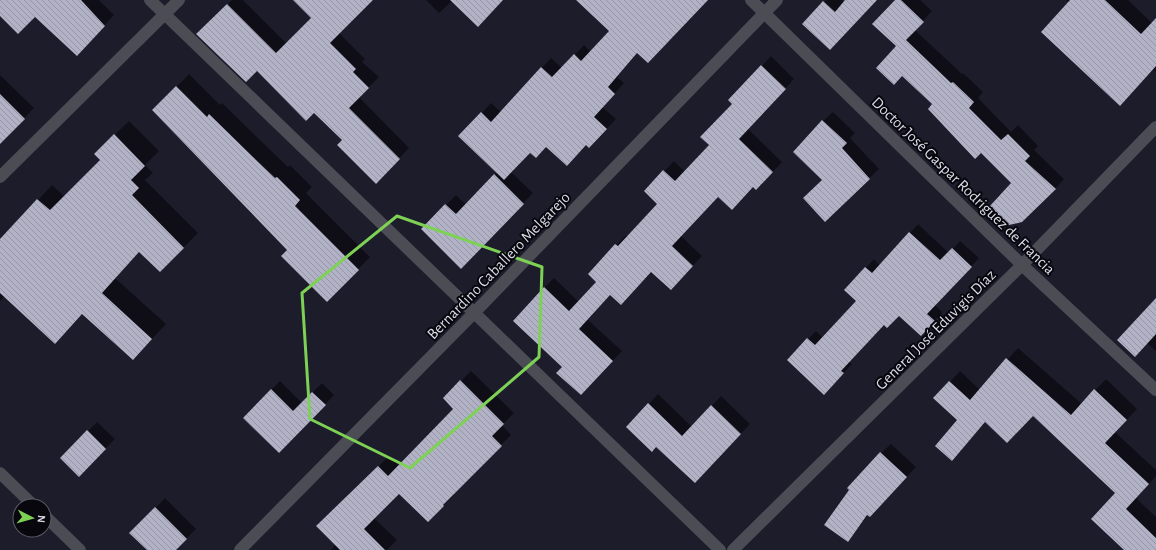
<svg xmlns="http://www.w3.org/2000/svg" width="1156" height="550" font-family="'Alegreya Sans',sans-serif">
<defs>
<pattern id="building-back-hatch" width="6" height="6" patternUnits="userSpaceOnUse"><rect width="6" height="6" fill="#b2b2c6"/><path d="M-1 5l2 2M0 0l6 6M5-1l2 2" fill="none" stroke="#9696a6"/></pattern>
</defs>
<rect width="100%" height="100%" fill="#1d1c2b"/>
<g fill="#0007">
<path d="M 0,0 L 99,0 L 114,15 L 86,45 L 35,15 L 0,15 Z"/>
<path d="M 232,0 L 243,0 L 287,44 L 312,18 L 294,0 L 371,0 L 339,33 L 365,59 L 362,62 L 379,77 L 359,97 L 409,148 L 376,183 L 343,140 L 314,111 L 257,70 L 198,34 Z"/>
<path d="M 426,0 L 503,0 L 452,1 L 439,13 Z"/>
<path d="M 586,0 L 707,0 L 638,52 L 617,77 L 624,83 L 602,107 L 616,119 L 599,137 L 586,144 L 547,146 L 530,152 L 511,172 L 533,193 L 461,267 L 422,229 L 456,195 L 466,205 L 498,172 L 460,136 L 491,103 L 501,112 L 551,58 L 562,68 L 584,45 L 591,52 L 610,31 Z"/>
<path d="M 826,0 L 842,0 L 844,3 L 847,0 L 876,0 L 803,24 Z"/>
<path d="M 896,0 L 920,0 L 932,11 L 915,30 L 962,74 L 963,73 L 983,92 L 978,98 L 1011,132 L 1018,125 L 1038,146 L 1034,150 L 1064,179 L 1055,189 L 1012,183 L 933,104 L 897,46 Z"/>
<path d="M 1066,0 L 1128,0 L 1152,23 L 1156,19 L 1156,72 Z"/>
<path d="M 771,56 L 794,79 L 748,129 L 782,162 L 766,179 L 754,186 L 718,196 L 681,236 L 702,256 L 680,279 L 652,271 L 610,294 L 587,319 L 622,351 L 590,384 L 563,367 L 544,288 L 554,278 L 579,302 L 598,282 L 589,274 L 626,235 L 628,237 L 659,204 L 645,191 L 674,161 L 685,172 L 710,145 L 734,104 L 762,66 Z"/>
<path d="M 189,74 L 220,105 L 222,103 L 264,144 L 288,167 L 290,165 L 312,187 L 306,193 L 370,257 L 327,301 L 288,250 L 154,110 Z"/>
<path d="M 0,75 L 34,108 L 0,143 Z"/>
<path d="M 833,112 L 855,133 L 850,138 L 879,169 L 825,221 L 823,121 Z"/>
<path d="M 129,121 L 159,151 L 145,165 L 153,173 L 145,180 L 198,233 L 160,271 L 140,251 L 115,278 L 166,324 L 147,344 L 83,313 L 55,343 L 5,296 L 0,301 L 0,241 L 52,185 L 65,197 L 101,160 L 95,154 Z"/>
<path d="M 918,224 L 949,253 L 960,241 L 979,258 L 935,305 L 942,312 L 929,327 L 899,315 L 884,324 L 849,362 L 852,364 L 832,385 L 808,339 L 816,331 L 823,338 L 857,301 L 845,290 L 874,259 L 880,266 Z"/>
<path d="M 1156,300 L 1156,351 L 1147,343 Z"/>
<path d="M 1018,348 L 1082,404 L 1106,379 L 1137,409 L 1115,432 L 1156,470 L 1156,476 L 1136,498 L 1156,517 L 1156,550 L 1125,550 L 1116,493 L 1033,415 L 986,421 L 952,460 L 958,420 L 935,398 L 960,371 L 980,390 Z"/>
<path d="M 471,371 L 514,413 L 502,425 L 511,435 L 453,493 L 454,495 L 428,521 L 400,492 L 374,518 L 397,540 L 387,550 L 331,550 L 336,544 L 318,526 L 389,456 L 399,466 L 455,409 L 444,398 Z"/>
<path d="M 280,381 L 302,403 L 322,383 L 334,395 L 279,452 L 244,417 Z"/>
<path d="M 658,394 L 692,427 L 721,396 L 750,424 L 705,472 L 649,404 Z"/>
<path d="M 97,422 L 115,439 L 79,475 L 61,458 Z"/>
<path d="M 891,444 L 916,467 L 879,506 L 868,515 L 848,540 L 881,453 Z"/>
<path d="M 165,498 L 196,529 L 175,550 L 148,550 L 131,533 Z"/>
</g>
<g fill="url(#building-back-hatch)">
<path d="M 0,0 L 81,0 L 105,26 L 77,56 L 35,17 L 18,34 L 0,16 Z"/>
<path d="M 293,0 L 373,0 L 330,43 L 356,69 L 353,72 L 369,88 L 349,108 L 400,159 L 376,184 L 337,145 L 342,140 L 314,113 L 306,121 L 257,71 L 246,82 L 196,34 L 227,4 L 276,53 L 311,18 Z"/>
<path d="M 450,0 L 503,0 L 478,27 Z"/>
<path d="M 576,0 L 708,0 L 648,63 L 637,53 L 608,87 L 615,94 L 594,117 L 607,129 L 589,148 L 586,145 L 567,166 L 546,147 L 536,158 L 530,153 L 504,180 L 458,136 L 481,112 L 491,122 L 541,67 L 552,77 L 574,54 L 581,61 L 609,31 Z"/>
<path d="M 845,0 L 877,0 L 830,50 L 802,24 L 823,1 L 835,12 Z"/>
<path d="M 895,0 L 901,0 L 924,22 L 906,40 L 951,83 L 953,82 L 974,102 L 969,108 L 1001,140 L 1008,134 L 1030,156 L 1025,161 L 1056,189 L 1022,222 L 1009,225 L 989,207 L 1011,183 L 981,153 L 975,159 L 928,109 L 932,104 L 902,76 L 894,85 L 876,68 L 896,46 L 872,24 Z"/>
<path d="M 1070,0 L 1105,0 L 1141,34 L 1156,18 L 1156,66 L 1120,106 L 1041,32 Z"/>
<path d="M 761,65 L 786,89 L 739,139 L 773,172 L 756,190 L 753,187 L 732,210 L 718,197 L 672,246 L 693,266 L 671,290 L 651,272 L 621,305 L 610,295 L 579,329 L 613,361 L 581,395 L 556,373 L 562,367 L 513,321 L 544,287 L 569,311 L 596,282 L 588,274 L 615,244 L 618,246 L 657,204 L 644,191 L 663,170 L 675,181 L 709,145 L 700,137 L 732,104 L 728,100 Z"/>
<path d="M 176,86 L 207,117 L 209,114 L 252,156 L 275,178 L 277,177 L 300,200 L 295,206 L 359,270 L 327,302 L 281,256 L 287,250 L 152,110 Z"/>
<path d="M 0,94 L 25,119 L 0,144 Z"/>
<path d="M 822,120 L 847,143 L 842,148 L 870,179 L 825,222 L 803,198 L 822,180 L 793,152 Z"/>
<path d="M 114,134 L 145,166 L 131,180 L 139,188 L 132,195 L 184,248 L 160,272 L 139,252 L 102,293 L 152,339 L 133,360 L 82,314 L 55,344 L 0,293 L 0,239 L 37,199 L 50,210 L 100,160 L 94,154 Z"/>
<path d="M 494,174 L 524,204 L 461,269 L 421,229 L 445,204 L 456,214 Z"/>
<path d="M 909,232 L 940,260 L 952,248 L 972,267 L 927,314 L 935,321 L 921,336 L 899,316 L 887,328 L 884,325 L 841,371 L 844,373 L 824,395 L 787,360 L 807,338 L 815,345 L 856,301 L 844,290 L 865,267 L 872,273 Z"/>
<path d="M 1156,298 L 1156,334 L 1135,357 L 1117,340 Z"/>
<path d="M 1006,358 L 1071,415 L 1094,389 L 1127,420 L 1105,443 L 1149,484 L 1126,509 L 1156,538 L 1156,550 L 1124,550 L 1091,519 L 1115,493 L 1033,416 L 1007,443 L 985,422 L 952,461 L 935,446 L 957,420 L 933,398 L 949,381 L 970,400 Z"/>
<path d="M 460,380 L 504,424 L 492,436 L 502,446 L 443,505 L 444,506 L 428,522 L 399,494 L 364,529 L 385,550 L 340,550 L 316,526 L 378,466 L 388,476 L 453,409 L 443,398 Z"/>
<path d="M 271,389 L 293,411 L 312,392 L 326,405 L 279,453 L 243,418 Z"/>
<path d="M 648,403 L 682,436 L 711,405 L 741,434 L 695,483 L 656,447 L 652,452 L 626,427 Z"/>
<path d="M 87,430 L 106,449 L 79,477 L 60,458 Z"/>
<path d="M 880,452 L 907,477 L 870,517 L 867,515 L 848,542 L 824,525 L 849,490 L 847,488 Z"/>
<path d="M 155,507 L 187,539 L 176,550 L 147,550 L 129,533 Z"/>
</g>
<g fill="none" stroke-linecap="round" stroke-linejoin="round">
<g stroke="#4c4c54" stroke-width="12">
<path d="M 150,0 L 720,550"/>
<path d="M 751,0 L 1022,265 L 1156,390"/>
<path d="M 0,177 L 179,0"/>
<path d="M 0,473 L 34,506"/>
<path d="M 44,515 L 80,550"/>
<path d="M 240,550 L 474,313 L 777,0"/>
<path d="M 733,550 L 1022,265 L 1156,127"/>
</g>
</g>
<path fill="none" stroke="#7dd154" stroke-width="3" stroke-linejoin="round" d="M 397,216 L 542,267 L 539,357 L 410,468 L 310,419 L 302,293 Z"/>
<g text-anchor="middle" stroke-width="4" stroke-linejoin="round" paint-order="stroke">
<g font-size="16" fill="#dcdce7" stroke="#08070e">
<text transform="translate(964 185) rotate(44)" y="6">Doctor José Gaspar Rodriguez de Francia</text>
<text transform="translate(498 265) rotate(-46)" y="6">Bernardino Caballero Melgarejo</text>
<text transform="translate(935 329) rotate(-45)" y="6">General José Eduvigis Díaz</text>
</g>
</g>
<g transform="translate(32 518) rotate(96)"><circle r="19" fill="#08070e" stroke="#5d5c65"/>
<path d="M0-3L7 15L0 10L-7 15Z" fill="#7dd154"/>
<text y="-6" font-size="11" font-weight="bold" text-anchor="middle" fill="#dcdce7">N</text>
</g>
</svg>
